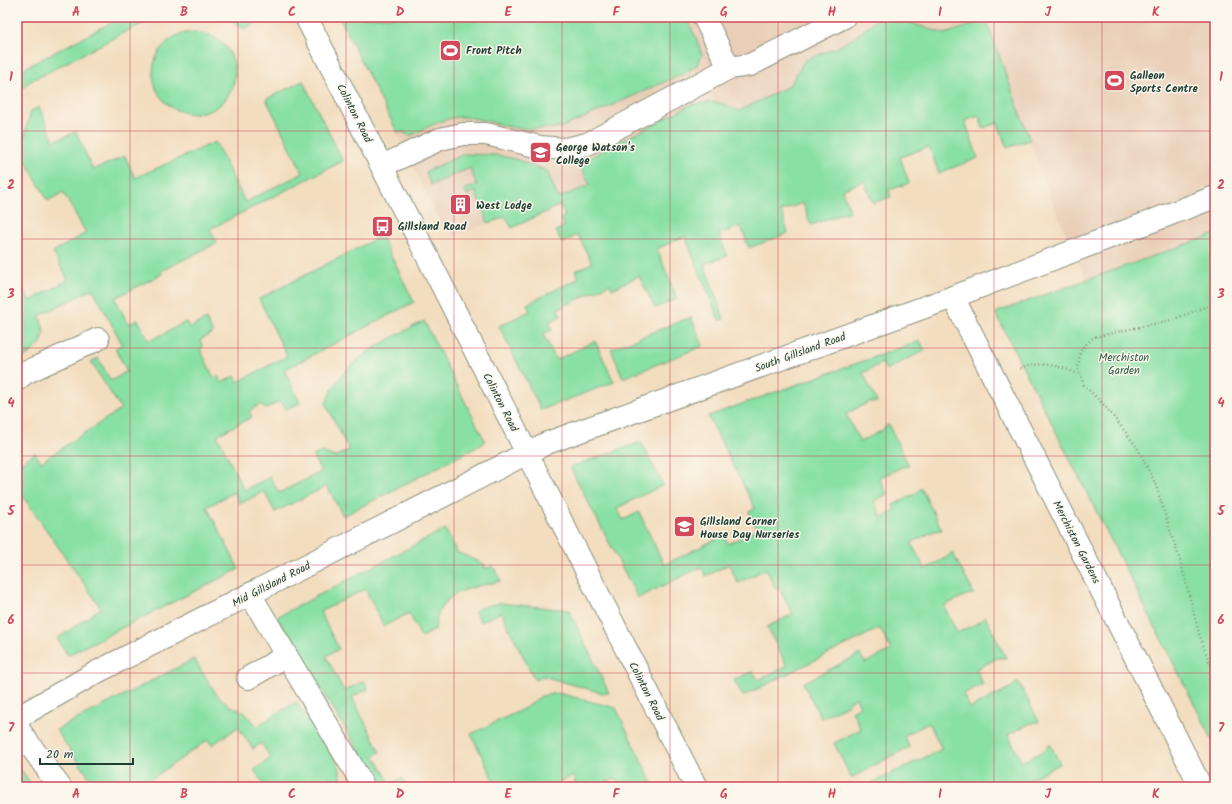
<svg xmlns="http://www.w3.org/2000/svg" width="1232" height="804" font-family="Kalam,sans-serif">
<rect width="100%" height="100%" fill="#fbf7ec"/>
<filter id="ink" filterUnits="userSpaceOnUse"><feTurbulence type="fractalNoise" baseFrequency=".025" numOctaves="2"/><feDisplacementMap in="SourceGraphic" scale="8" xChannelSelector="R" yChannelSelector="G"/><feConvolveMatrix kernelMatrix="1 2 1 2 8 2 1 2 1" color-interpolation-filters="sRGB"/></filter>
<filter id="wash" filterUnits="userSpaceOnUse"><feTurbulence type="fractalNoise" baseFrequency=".012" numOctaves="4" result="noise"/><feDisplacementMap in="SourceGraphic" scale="16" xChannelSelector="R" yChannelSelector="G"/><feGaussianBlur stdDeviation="0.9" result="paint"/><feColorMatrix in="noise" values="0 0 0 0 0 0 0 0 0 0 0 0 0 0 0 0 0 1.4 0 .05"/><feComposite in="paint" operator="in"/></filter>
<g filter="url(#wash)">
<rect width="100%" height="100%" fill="#f3ddbf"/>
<path fill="#e9cfb8" d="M 339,17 L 1215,17 L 1215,234 L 1086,280 L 1052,201 L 986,20 L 914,45 L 697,145 L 452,237 L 450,230 L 444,232 L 397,132 Z"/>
<g fill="#88e0a4" stroke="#548e6c">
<path d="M 122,17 L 158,17 L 133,28 L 29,82 L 17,94 L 17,72 Z"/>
<path d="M 226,17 L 267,17 L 244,29 Z"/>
<path d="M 339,17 L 686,17 L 696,38 L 702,55 L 697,65 L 685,73 L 563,127 C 547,129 532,130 516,128 C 497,125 479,117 459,117 C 442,118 425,129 410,136 L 403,132 L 397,132 Z"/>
<path d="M 879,17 L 892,17 L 945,34 L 986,20 L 1030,140 L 1007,148 L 998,123 L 983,128 L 979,116 L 965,121 L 978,158 L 939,173 L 929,147 L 900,157 L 909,183 L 889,190 L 891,197 L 873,203 L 864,181 L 842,190 L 850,211 L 811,225 L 803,203 L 781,211 L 788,233 L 749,248 L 741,226 L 719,234 L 727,256 L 704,264 L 724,319 L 719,320 L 685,236 L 657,249 L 677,299 L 655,308 L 639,276 L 612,289 L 610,284 L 558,309 L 561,316 L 549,322 L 552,330 L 543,334 L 556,360 L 595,341 L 614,382 L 541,410 L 499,326 L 530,311 L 527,304 L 579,278 L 575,271 L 592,263 L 578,235 L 562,243 L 556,231 L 564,226 L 561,218 L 565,216 L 560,205 L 512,228 L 506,217 L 488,223 L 475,191 L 467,195 L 464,190 L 477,185 L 470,168 L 431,185 L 426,173 L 427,171 L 464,154 L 495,155 L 515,159 L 547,171 L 558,198 L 590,185 L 579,163 L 692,104 L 715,102 L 727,105 L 739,111 L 789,86 L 805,60 L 836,48 L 854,38 Z"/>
<circle cx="194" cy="73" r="41"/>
<path d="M 303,81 L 343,161 L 210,229 L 217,243 L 161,271 L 162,274 L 115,298 L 128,324 L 138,320 L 149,341 L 186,322 L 190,328 L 206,319 L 213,333 L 200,340 L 203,347 L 200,349 L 214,378 L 218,376 L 221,383 L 235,376 L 238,382 L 287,356 L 259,299 L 381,236 L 414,302 L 284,370 L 300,403 L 286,409 L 281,401 L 265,409 L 261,404 L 249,411 L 252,417 L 217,435 L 244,490 L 270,477 L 279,493 L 321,472 L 313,456 L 322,452 L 335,457 L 349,450 L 326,404 C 340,360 386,341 424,321 L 485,441 L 481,445 L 343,516 L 327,486 L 275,512 L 264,491 L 240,504 L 234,492 L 207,507 L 239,569 L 68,655 L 57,639 L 101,608 L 17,488 L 17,465 L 35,453 L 41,462 L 121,409 L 91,362 L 98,358 L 111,381 L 127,371 L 115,349 L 122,344 L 93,289 L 39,316 C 52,342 36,349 17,362 L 17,280 L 30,301 L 68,280 L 53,252 L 86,233 L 63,192 L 48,201 L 20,151 L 31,111 L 39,107 L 54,141 L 76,132 L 93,170 L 125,156 L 135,178 L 215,142 L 245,202 L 303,173 L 266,99 Z"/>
<path d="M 1215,234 L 1215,745 L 996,314 L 997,312 Z"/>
<path d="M 691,317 L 703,346 L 623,378 L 611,349 Z"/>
<path d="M 920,341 L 925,350 L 886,370 L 882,363 L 863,373 L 877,402 L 869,402 L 846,414 L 860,442 L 883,430 L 888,424 L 909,466 L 902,467 L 879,478 L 887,494 L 874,501 L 881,517 L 895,510 L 893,505 L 915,494 L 921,488 L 942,530 L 934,531 L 911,543 L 925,569 L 947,557 L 952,552 L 974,594 L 966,595 L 944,606 L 957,633 L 980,622 L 985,616 L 1006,658 L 998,658 L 976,669 L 983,684 L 963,694 L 970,708 L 1012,687 L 1018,681 L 1039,722 L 1031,723 L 1008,735 L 1022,762 L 1045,750 L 1050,744 L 1060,764 L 1030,779 L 1034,787 L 863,787 L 942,749 L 929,723 L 904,736 L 909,747 L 851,778 L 834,743 L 861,729 L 852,711 L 860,706 L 856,698 L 848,702 L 849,704 L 821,718 L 803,683 L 860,654 L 865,663 L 891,650 L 880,628 L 743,696 L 734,680 L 753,671 L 758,680 L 787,666 L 767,627 L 793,614 L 779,588 L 776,589 L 766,569 L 738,583 L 729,564 L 706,576 L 701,567 L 638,598 L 570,467 L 641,442 L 663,485 L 617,508 L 623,520 L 639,512 L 664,565 L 724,535 L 728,544 L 757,529 L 749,512 L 755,508 L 708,416 Z"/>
<path d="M 445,529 L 457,552 L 484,564 L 486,569 L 493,566 L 501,581 C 470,588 437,591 435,630 L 421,637 L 409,613 L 384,626 L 365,589 L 320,612 L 339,649 L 326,656 L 344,691 L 364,681 L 368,689 L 352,697 L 380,752 L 374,756 L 391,784 L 402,778 L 406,787 L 381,787 L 277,617 Z"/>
<path d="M 499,603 L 569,610 L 609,693 L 602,693 L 543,676 L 535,680 L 501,612 L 481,622 L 475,612 L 479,608 Z"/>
<path d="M 194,659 L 217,695 L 230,706 L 243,711 L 257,726 L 296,702 L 339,766 L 341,777 L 339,787 L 266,787 L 254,770 L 271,758 L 261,743 L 253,749 L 238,727 L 212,745 L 208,740 L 147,782 L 150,787 L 96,787 L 56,730 Z"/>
<path d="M 558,693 L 616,708 L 654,787 L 620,787 L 616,778 L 596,787 L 577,787 L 572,776 L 549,787 L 487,787 L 495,783 L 471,734 L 525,708 L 541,696 Z"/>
<path d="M 17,764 L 33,787 L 17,787 Z"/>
</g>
</g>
<g filter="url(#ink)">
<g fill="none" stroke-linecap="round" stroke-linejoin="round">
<defs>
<g id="minor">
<path d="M 306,17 L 696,787"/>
<path d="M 729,68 L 750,65 L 844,17"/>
<path d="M 382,166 L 440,139 L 463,134 L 486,134 L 540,147 L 565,149 L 587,144 L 729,68 L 704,17"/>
<path d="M 953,297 L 1201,787"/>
<path d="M 17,380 L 25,373 L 98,339"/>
<path d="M 250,594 L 356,773 L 363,787"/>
<path d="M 248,678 L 286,656"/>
<path d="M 17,718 L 97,672 L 547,443 L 953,297 L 1215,197"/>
<path d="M 17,727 L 60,787"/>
</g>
</defs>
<use href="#minor" stroke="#898d7a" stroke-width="24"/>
<g stroke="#898d7a" stroke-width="2.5" stroke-dasharray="1 3" stroke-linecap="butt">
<path d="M 1215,303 L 1172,320 L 1094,337 L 1084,346 L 1080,352 L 1078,367 L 1084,385 L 1105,406 L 1137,447 L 1155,483 L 1182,567 L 1199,634 L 1209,661 L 1215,671"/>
<path d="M 1020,369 C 1038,360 1061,366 1078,374"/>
</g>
<use href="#minor" stroke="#fff" stroke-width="22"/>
</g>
</g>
<path fill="none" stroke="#d1495b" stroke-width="1" stroke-opacity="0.55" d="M 130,17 L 130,787M 238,17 L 238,787M 346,17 L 346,787M 454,17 L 454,787M 562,17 L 562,787M 670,17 L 670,787M 778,17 L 778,787M 886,17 L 886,787M 994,17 L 994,787M 1102,17 L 1102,787M 17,131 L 1215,131M 17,239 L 1215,239M 17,348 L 1215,348M 17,456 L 1215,456M 17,565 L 1215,565M 17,673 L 1215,673"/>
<defs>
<symbol id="stadium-square" viewBox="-11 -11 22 22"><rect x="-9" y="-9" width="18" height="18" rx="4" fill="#d1495b" stroke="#fbf7ec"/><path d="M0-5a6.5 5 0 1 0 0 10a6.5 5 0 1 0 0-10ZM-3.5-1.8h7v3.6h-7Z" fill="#fff"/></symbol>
<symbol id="school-square" viewBox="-11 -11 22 22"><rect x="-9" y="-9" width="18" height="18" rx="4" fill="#d1495b" stroke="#fbf7ec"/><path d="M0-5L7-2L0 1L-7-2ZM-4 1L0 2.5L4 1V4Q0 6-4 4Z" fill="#fff"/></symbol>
<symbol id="building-square" viewBox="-11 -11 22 22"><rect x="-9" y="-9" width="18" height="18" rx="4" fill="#d1495b" stroke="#fbf7ec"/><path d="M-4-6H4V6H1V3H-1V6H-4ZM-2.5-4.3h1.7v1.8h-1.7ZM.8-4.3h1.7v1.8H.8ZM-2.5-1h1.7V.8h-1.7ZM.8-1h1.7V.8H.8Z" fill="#fff"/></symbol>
<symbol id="bus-square" viewBox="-11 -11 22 22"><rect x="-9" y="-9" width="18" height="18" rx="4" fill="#d1495b" stroke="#fbf7ec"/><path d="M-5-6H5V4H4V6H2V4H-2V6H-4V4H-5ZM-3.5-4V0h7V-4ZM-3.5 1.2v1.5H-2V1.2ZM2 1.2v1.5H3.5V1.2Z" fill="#fff"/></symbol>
</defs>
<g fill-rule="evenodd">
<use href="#stadium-square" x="438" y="38" width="25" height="25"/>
<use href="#stadium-square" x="1102" y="68" width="25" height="25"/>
<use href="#school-square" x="528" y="140" width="25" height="25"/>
<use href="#building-square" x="448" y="192" width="25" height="25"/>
<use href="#bus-square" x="370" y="214" width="25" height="25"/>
<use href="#school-square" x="672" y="514" width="25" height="25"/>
</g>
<g text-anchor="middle" stroke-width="3" stroke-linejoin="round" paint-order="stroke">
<g font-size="11" font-weight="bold" fill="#1f3d34" stroke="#fbf7ec" text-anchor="start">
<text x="466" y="54">Front Pitch</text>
<text x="1130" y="79">Galleon<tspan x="1130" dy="13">Sports Centre</tspan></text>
<text x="556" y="151">George Watson's<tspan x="556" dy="13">College</tspan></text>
<text x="476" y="209">West Lodge</text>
<text x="398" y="230">Gillsland Road</text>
<text x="700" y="525">Gillsland Corner<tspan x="700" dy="13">House Day Nurseries</tspan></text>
</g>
<g font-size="11" fill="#1f3d34" stroke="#fbf7ec">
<text transform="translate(355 113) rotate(63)" y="4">Colinton Road</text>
<text transform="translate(800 352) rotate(-20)" y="4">South Gillsland Road</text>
<text transform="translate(501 402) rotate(63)" y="4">Colinton Road</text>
<text transform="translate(1077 542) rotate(63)" y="4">Merchiston Gardens</text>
<text transform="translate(271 584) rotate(-27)" y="4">Mid Gillsland Road</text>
<text transform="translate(647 691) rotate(63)" y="4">Colinton Road</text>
</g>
<g font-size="11" fill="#345e4a" stroke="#fbf7ec">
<text x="1124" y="361">Merchiston<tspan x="1124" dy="13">Garden</tspan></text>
</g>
</g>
<rect width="1232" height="804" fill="none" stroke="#fbf7ec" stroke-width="44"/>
<path d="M40 758v6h93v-6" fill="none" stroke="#1f3d34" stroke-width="2"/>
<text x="46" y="758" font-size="12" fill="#1f3d34" stroke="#fbf7ec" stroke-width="3" paint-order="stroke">20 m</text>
<rect x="22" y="22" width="1188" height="760" fill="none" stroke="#d1495b" stroke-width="1.5"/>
<g font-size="13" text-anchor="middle" font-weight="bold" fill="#d1495b">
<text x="76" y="16">A</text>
<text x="184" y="16">B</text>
<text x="292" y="16">C</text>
<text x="400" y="16">D</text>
<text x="508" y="16">E</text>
<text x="616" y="16">F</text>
<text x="724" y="16">G</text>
<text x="832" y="16">H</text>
<text x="940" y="16">I</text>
<text x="1048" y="16">J</text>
<text x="1156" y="16">K</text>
<text x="11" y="81">1</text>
<text x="1221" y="81">1</text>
<text x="11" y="189">2</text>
<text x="1221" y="189">2</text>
<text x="11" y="298">3</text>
<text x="1221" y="298">3</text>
<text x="11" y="407">4</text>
<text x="1221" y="407">4</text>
<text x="11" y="515">5</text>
<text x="1221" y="515">5</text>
<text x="11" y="624">6</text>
<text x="1221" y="624">6</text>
<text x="11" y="732">7</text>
<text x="1221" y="732">7</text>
<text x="76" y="798">A</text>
<text x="184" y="798">B</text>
<text x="292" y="798">C</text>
<text x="400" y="798">D</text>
<text x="508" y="798">E</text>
<text x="616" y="798">F</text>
<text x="724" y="798">G</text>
<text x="832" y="798">H</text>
<text x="940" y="798">I</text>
<text x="1048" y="798">J</text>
<text x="1156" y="798">K</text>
</g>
</svg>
